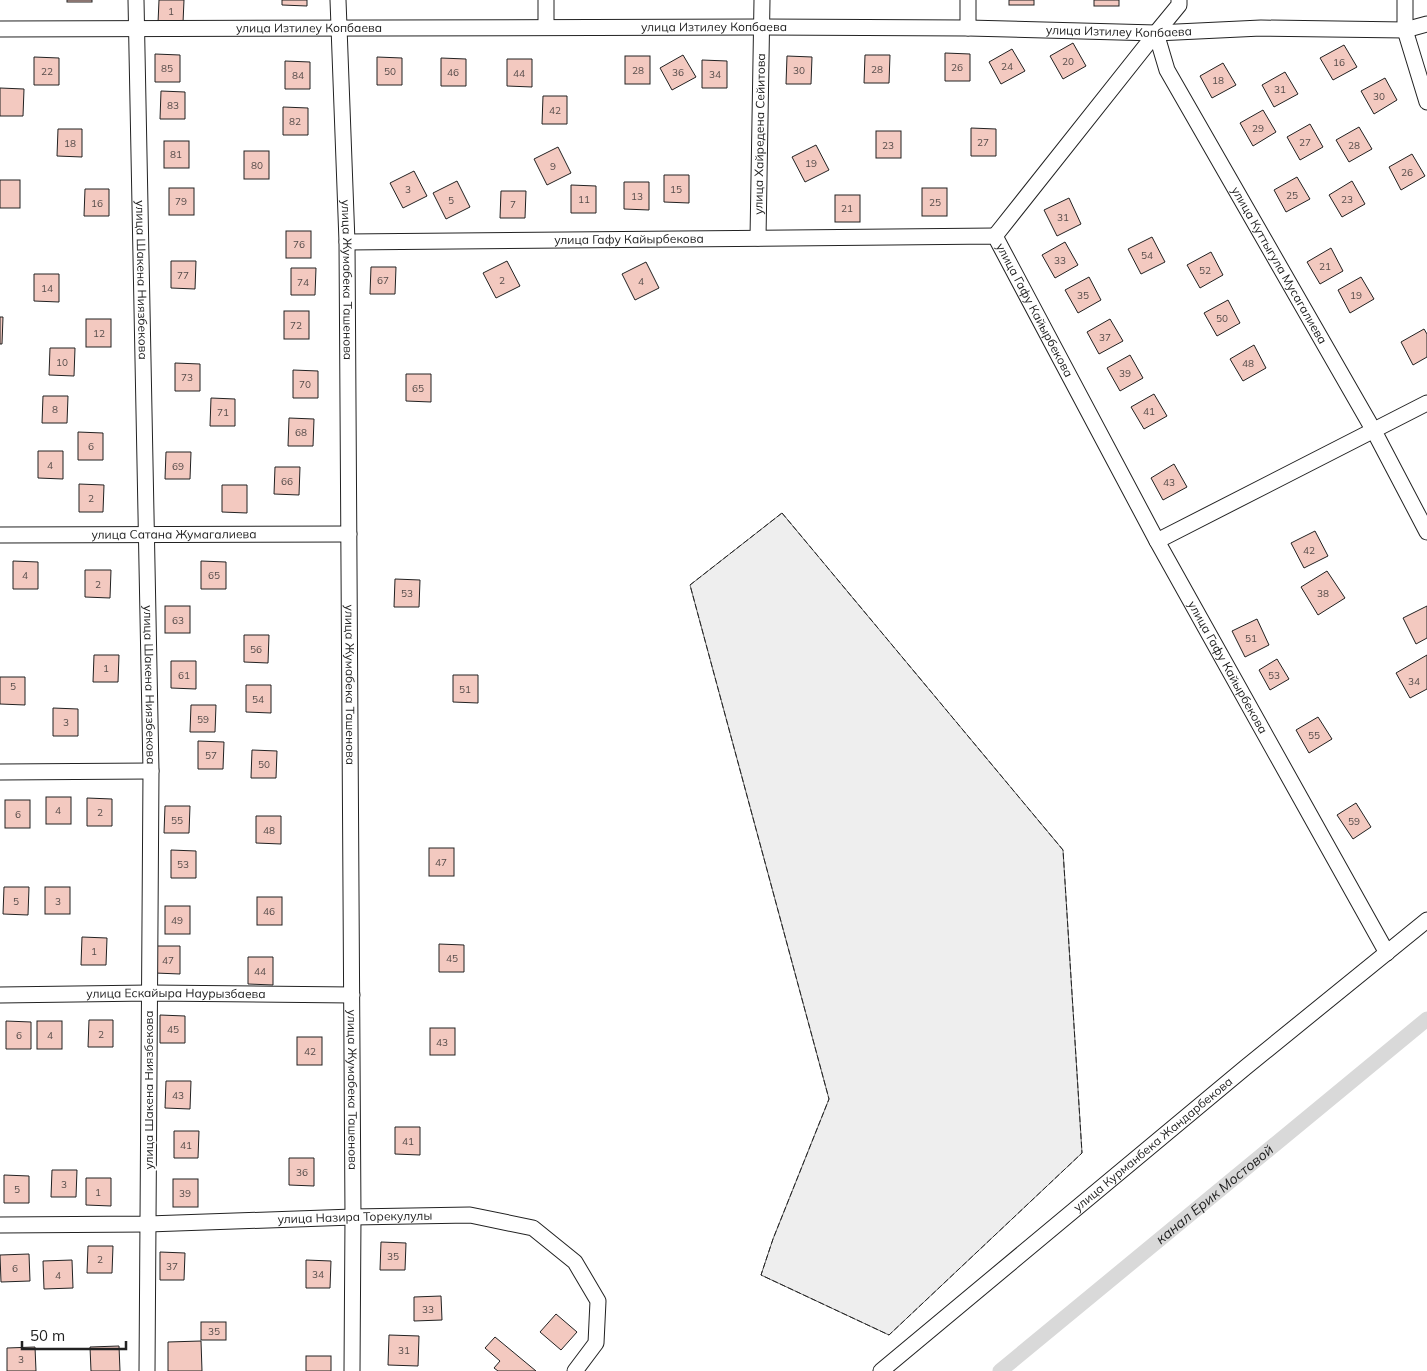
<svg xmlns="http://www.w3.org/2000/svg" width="1427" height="1371" font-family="Mulish,sans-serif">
<rect width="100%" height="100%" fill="#fff"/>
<path fill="#eee" stroke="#6f6f6f" d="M 782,513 L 1063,850 L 1082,1153 L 889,1335 L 761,1275 L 773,1239 L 829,1099 L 690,585 Z"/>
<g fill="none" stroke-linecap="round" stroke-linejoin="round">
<path stroke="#d9d9d9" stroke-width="15" id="s1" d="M 1000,1371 L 1427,1019"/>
</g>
<g fill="#f3c9c0" stroke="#222">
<rect x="67" y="0" width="25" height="2"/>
<path d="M 159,0 L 184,0 L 183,23 L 158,23 Z"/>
<path d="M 282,0 L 307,0 L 307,6 L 282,5 Z"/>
<rect x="1009" y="0" width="25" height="5"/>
<rect x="1094" y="0" width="25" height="6"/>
<path d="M 1073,43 L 1086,66 L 1063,79 L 1050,56 Z"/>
<path d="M 1344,45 L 1357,67 L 1333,80 L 1320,58 Z"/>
<path d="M 1012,49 L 1025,71 L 1001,84 L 989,62 Z"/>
<path d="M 945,53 L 970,54 L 970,81 L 945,81 Z"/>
<path d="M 155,54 L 180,55 L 180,82 L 155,82 Z"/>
<path d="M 683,55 L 696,77 L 672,90 L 660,68 Z"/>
<path d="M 865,55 L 890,55 L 889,83 L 864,83 Z"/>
<rect x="625" y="56" width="25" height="28"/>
<path d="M 787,56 L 812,57 L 811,84 L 786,84 Z"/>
<path d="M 34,57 L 59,58 L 59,85 L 34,85 Z"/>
<path d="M 377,57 L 402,58 L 402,85 L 377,85 Z"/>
<path d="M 441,58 L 466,59 L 466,86 L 441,86 Z"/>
<path d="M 507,59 L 532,59 L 532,87 L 507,86 Z"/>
<path d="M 702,60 L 727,61 L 727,88 L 702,88 Z"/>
<path d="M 285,61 L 310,62 L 310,89 L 285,89 Z"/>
<path d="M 1223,63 L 1236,85 L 1212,98 L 1200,76 Z"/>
<path d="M 1285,72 L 1298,94 L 1274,107 L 1262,85 Z"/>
<path d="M 1385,78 L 1397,100 L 1374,114 L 1361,91 Z"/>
<path d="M 0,88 L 24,89 L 23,116 L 0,116 Z"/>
<path d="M 161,91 L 185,92 L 185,119 L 160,119 Z"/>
<path d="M 543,96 L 567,96 L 567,124 L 542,124 Z"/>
<path d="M 283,107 L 308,108 L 308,135 L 283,135 Z"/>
<path d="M 1263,110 L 1276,132 L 1253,146 L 1240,123 Z"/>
<path d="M 1310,124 L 1323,147 L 1300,160 L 1287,137 Z"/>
<path d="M 1359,127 L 1372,149 L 1349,162 L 1336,140 Z"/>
<path d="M 971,128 L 996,129 L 996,156 L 971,156 Z"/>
<path d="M 58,129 L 82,129 L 82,157 L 57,156 Z"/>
<rect x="876" y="131" width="25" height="27"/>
<rect x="164" y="141" width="25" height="27"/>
<path d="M 816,145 L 829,170 L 805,182 L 792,157 Z"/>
<path d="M 558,147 L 571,173 L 547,185 L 534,159 Z"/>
<rect x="244" y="151" width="25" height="28"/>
<path d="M 1412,154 L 1425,176 L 1401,190 L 1389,167 Z"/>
<path d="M 414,171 L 427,196 L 403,208 L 390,183 Z"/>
<path d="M 664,175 L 689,175 L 689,203 L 664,202 Z"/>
<path d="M 1297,177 L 1310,199 L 1286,212 L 1274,190 Z"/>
<rect x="0" y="180" width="20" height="28"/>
<path d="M 457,181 L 470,207 L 446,219 L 433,193 Z"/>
<path d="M 1352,181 L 1365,204 L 1342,217 L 1329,195 Z"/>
<path d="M 624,182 L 649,182 L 649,210 L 624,209 Z"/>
<path d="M 571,185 L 596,186 L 596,213 L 571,213 Z"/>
<rect x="169" y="188" width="25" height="27"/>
<rect x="922" y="188" width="25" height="28"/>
<path d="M 85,189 L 109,189 L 109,216 L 84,216 Z"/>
<path d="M 501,191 L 526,191 L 525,218 L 500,218 Z"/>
<rect x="835" y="195" width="25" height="27"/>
<path d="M 1069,198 L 1081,224 L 1057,236 L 1044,210 Z"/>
<rect x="286" y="231" width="25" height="27"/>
<path d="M 1152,237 L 1165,262 L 1141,274 L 1128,249 Z"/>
<path d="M 1065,242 L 1078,265 L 1055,278 L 1042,255 Z"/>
<path d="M 1331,248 L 1343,271 L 1320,284 L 1307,262 Z"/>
<path d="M 1211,252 L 1223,275 L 1200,288 L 1187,265 Z"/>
<path d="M 171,261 L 196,261 L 195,289 L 171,288 Z"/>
<path d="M 507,261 L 520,286 L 496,298 L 483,273 Z"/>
<path d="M 646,262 L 659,288 L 635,300 L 622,274 Z"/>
<path d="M 371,267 L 396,267 L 395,294 L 370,294 Z"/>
<path d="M 291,268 L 316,268 L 315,295 L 291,295 Z"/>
<path d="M 34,274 L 59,274 L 59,302 L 34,301 Z"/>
<path d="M 1089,277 L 1101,300 L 1078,313 L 1065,290 Z"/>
<path d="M 1361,277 L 1374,299 L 1350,313 L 1338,290 Z"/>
<path d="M 1228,300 L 1240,323 L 1217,336 L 1204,313 Z"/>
<rect x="284" y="311" width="25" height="28"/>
<path d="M 0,317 L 3,317 L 2,344 L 0,344 Z"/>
<rect x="86" y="319" width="25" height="28"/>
<path d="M 1110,319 L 1123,341 L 1099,354 L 1087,332 Z"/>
<path d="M 1424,329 L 1427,334 L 1427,357 L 1413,365 L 1401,342 Z"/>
<path d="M 1254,345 L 1266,368 L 1243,381 L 1230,359 Z"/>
<path d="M 50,348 L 75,348 L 74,376 L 49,375 Z"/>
<path d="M 1130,355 L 1143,378 L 1120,391 L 1107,368 Z"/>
<path d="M 175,363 L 200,364 L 200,391 L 175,391 Z"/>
<path d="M 293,370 L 318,371 L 318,398 L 293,398 Z"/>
<path d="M 406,374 L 431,374 L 431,402 L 406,401 Z"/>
<path d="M 1154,394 L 1167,416 L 1144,429 L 1131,407 Z"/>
<path d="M 43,396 L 68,396 L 67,423 L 42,423 Z"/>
<path d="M 211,398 L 235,399 L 235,426 L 210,426 Z"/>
<path d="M 289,418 L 314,419 L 313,446 L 288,446 Z"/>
<path d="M 78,432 L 103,433 L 103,460 L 78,460 Z"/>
<path d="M 38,451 L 63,451 L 63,479 L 38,478 Z"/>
<path d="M 166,452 L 191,452 L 190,479 L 165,479 Z"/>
<path d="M 1174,464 L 1187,487 L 1163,500 L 1151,478 Z"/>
<path d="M 275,467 L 300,467 L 299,495 L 274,494 Z"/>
<path d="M 79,484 L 104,485 L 103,512 L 79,512 Z"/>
<path d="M 222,485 L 247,485 L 247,513 L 222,512 Z"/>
<path d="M 1315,531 L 1328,556 L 1304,568 L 1291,543 Z"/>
<path d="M 13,561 L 38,562 L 38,589 L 13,589 Z"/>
<path d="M 201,561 L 226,562 L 226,589 L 201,589 Z"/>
<path d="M 85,570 L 111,570 L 110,598 L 85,597 Z"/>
<path d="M 1327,571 L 1345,598 L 1318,615 L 1301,587 Z"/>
<path d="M 395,579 L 420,580 L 419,607 L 394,607 Z"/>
<rect x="165" y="606" width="25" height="27"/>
<path d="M 1427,606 L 1427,638 L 1416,644 L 1403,618 Z"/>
<path d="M 1257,619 L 1269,645 L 1245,657 L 1232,631 Z"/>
<path d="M 244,635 L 269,635 L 268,663 L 244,662 Z"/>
<path d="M 94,655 L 119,655 L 118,682 L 93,682 Z"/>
<path d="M 1427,655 L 1427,689 L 1410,698 L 1396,673 Z"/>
<path d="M 1277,659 L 1289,679 L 1270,690 L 1259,670 Z"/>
<path d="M 171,661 L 196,661 L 196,689 L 171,688 Z"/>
<path d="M 453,675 L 478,675 L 478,703 L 453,702 Z"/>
<path d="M 0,677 L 25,677 L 25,705 L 0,704 Z"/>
<path d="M 246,685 L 271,685 L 271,713 L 246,712 Z"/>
<path d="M 191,705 L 216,705 L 215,732 L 190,732 Z"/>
<path d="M 53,708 L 78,709 L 78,736 L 53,736 Z"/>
<path d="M 1318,717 L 1332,739 L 1309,753 L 1296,730 Z"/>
<path d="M 198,741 L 224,742 L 223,769 L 198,769 Z"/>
<path d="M 252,750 L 277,751 L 276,778 L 251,778 Z"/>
<rect x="46" y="797" width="25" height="27"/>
<path d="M 87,798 L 112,799 L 112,826 L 87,826 Z"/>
<rect x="5" y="800" width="25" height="28"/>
<path d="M 1356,803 L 1371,827 L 1353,839 L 1337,815 Z"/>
<path d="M 165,806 L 190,806 L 189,833 L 164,833 Z"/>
<path d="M 256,816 L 281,816 L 281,844 L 256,843 Z"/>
<rect x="429" y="848" width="25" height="28"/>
<path d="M 171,850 L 196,851 L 196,878 L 171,878 Z"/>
<path d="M 4,887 L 29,887 L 28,915 L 3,914 Z"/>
<rect x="45" y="887" width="25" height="27"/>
<rect x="257" y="897" width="25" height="28"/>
<rect x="165" y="906" width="25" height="28"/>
<path d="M 82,937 L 107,938 L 106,965 L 81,965 Z"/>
<path d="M 439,944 L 464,945 L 464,972 L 439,972 Z"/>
<path d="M 156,946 L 180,946 L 180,974 L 155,973 Z"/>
<path d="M 248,957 L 273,957 L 273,985 L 248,984 Z"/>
<path d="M 160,1015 L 185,1016 L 185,1043 L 160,1043 Z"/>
<path d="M 89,1020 L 113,1020 L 113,1047 L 88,1047 Z"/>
<path d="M 6,1021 L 31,1022 L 31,1049 L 6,1049 Z"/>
<rect x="37" y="1021" width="25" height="28"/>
<rect x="430" y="1028" width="25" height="27"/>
<rect x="297" y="1037" width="25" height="28"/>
<path d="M 166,1081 L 191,1081 L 190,1109 L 165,1108 Z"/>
<path d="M 395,1127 L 420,1127 L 420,1155 L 395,1154 Z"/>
<path d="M 174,1131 L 199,1131 L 198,1158 L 174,1158 Z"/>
<path d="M 289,1158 L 314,1158 L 314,1186 L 289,1185 Z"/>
<path d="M 52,1170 L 77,1170 L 76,1197 L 51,1197 Z"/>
<path d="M 4,1175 L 29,1176 L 29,1203 L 4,1203 Z"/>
<path d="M 86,1178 L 111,1178 L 111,1206 L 86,1205 Z"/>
<rect x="173" y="1179" width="25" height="28"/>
<path d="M 381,1242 L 406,1243 L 405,1270 L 380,1270 Z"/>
<path d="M 88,1246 L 113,1246 L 112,1273 L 87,1273 Z"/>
<path d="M 160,1252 L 185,1253 L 184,1280 L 160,1280 Z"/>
<path d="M 29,1254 L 30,1281 L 1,1282 L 0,1255 Z"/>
<path d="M 72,1260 L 73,1288 L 44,1289 L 43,1261 Z"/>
<path d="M 306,1260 L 331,1261 L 330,1288 L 306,1288 Z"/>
<path d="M 441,1296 L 442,1320 L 414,1321 L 414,1297 Z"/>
<path d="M 556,1314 L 577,1332 L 561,1350 L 540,1332 Z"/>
<rect x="201" y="1322" width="25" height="18"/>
<path d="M 389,1335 L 419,1336 L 418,1366 L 388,1365 Z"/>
<path d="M 495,1337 L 536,1371 L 498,1371 L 494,1368 L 500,1361 L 485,1348 Z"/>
<path d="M 201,1341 L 202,1371 L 168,1371 L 168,1342 Z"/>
<path d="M 119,1346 L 120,1371 L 91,1371 L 90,1347 Z"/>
<path d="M 35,1347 L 36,1371 L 7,1371 L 7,1348 Z"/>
<rect x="306" y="1356" width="25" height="15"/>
</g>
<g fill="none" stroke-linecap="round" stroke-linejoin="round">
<defs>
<g id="minor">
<path id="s2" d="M 136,0 L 151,771 L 147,1371"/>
<path id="s3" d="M 338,0 L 347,242 L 353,1217 L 352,1371"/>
<path d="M 546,0 L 546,27"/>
<path d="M 968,0 L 968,28"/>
<path id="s4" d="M 1179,0 L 1179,5 L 1156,33 L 1167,70 L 1374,431 L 1427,532"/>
<path d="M 1405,0 L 1405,30 L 1427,102"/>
<path id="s5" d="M 0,29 L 762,27 L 968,28 L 1156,33 L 1261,28 L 1405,30 L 1427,24"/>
<path d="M 995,236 L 1156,33"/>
<path id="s6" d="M 758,238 L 762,0"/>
<path id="s7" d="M 347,242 L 995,236 L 1157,541 L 1387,953"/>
<path id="s8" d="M 0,535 L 349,534"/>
<path d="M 1157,541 L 1427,403"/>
<path d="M 0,772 L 151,771"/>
<path id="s9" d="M 0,995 L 150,993 L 352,995"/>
<path id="s10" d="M 0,1225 L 148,1224 L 353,1217 L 470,1215 L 533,1228 L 575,1262 L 598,1301 L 596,1343 L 575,1371"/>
<path id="s11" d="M 881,1371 L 1246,1067 L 1427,920"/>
</g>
</defs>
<use href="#minor" stroke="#222" stroke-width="17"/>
<use href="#minor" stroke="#fff" stroke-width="15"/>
<path stroke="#222" stroke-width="1" stroke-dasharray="6 2.5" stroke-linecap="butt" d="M 782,513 L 1063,850 L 1082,1153 L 889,1335 L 761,1275 L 773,1239 L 829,1099 L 690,585 Z"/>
</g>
<g text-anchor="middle" stroke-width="4" stroke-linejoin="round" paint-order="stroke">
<g font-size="10" fill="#564c4a">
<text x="171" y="15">1</text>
<text x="1068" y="65">20</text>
<text x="1339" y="66">16</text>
<text x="1007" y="70">24</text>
<text x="957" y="71">26</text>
<text x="167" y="72">85</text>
<text x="877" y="73">28</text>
<text x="638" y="74">28</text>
<text x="799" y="74">30</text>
<text x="47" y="75">22</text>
<text x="390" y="75">50</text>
<text x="453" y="76">46</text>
<text x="678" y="76">36</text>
<text x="519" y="77">44</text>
<text x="715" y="78">34</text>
<text x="298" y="79">84</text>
<text x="1218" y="84">18</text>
<text x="1280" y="93">31</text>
<text x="1379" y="100">30</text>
<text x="173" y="109">83</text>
<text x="555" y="114">42</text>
<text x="295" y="125">82</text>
<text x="1258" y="132">29</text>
<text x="983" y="146">27</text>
<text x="1305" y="146">27</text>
<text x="70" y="147">18</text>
<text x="888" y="149">23</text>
<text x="1354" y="149">28</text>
<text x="176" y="158">81</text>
<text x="811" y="167">19</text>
<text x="257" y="169">80</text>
<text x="553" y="170">9</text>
<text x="1407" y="176">26</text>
<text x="408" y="193">3</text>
<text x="676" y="193">15</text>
<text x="1292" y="199">25</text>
<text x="637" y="200">13</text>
<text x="584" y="203">11</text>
<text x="1347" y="203">23</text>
<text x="451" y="204">5</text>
<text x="181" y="205">79</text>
<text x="935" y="206">25</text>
<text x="97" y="207">16</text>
<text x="513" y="208">7</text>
<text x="847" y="212">21</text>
<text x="1063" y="221">31</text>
<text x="299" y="248">76</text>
<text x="1147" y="259">54</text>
<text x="1060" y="264">33</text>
<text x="1325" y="270">21</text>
<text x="1205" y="274">52</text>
<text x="183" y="279">77</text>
<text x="383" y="284">67</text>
<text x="502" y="284">2</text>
<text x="641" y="285">4</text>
<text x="303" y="286">74</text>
<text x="47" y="292">14</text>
<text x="1083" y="299">35</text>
<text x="1356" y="299">19</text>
<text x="1222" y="322">50</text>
<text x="296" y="329">72</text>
<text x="99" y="337">12</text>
<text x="1105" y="341">37</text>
<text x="62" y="366">10</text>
<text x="1248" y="367">48</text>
<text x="1125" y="377">39</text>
<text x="187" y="381">73</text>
<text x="305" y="388">70</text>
<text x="418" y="392">65</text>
<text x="55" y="413">8</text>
<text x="1149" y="415">41</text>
<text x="223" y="416">71</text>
<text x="301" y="436">68</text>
<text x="91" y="450">6</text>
<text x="50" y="469">4</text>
<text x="178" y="470">69</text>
<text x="287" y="485">66</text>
<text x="1169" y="486">43</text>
<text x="91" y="502">2</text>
<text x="1309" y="554">42</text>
<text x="25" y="579">4</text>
<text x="214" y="579">65</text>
<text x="98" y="588">2</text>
<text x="407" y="597">53</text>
<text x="1323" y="597">38</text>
<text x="178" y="624">63</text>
<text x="1251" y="642">51</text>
<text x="256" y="653">56</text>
<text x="106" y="672">1</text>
<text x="184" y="679">61</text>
<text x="1274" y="679">53</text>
<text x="1414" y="685">34</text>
<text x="13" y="690">5</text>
<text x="465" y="693">51</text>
<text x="258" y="703">54</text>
<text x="203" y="723">59</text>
<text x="66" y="726">3</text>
<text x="1314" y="739">55</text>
<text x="211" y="759">57</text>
<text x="264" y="768">50</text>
<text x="58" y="814">4</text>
<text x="100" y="816">2</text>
<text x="18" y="818">6</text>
<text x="177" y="824">55</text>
<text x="1354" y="825">59</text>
<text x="269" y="834">48</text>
<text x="441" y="866">47</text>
<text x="183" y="868">53</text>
<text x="16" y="905">5</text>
<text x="58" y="905">3</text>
<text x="269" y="915">46</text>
<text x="177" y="924">49</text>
<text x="94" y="955">1</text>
<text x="452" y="962">45</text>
<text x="168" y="964">47</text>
<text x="260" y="975">44</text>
<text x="173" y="1033">45</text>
<text x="101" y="1038">2</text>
<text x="19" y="1039">6</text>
<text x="50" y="1039">4</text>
<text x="442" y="1046">43</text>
<text x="310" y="1055">42</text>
<text x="178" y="1099">43</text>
<text x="408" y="1145">41</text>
<text x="186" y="1149">41</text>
<text x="302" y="1176">36</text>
<text x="64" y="1188">3</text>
<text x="17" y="1193">5</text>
<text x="98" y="1196">1</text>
<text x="185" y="1197">39</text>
<text x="393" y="1260">35</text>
<text x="100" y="1263">2</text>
<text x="172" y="1270">37</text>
<text x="15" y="1272">6</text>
<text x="318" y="1278">34</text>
<text x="58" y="1279">4</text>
<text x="428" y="1313">33</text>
<text x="214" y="1335">35</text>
<text x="404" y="1354">31</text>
<text x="21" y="1363">3</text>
</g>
<g font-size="12" fill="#222" stroke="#fff">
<text dy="4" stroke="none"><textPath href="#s5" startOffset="714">улица Изтилеу Копбаева</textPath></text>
<text dy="4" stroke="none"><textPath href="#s5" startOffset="309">улица Изтилеу Копбаева</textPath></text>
<text dy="4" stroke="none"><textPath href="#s5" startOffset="1119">улица Изтилеу Копбаева</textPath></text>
<text dy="4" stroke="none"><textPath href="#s6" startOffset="104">улица Хайредена Сейитова</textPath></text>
<text dy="4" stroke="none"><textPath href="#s7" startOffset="282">улица Гафу Кайырбекова</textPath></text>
<text dy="4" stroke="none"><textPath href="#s4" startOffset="305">улица Куттыгула Мусагалиева</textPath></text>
<text dy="4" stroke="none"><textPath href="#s3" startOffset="280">улица Жумабека Ташенова</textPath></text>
<text dy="4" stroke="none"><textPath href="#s2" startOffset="280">улица Шакена Ниязбекова</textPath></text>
<text dy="4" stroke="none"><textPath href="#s7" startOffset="732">улица Гафу Кайырбекова</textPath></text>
<text dy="4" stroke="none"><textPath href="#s8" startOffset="174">улица Сатана Жумагалиева</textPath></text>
<text dy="4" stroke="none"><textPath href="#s7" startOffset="1138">улица Гафу Кайырбекова</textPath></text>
<text dy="4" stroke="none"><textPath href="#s2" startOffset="685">улица Шакена Ниязбекова</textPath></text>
<text dy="4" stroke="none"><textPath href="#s3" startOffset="685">улица Жумабека Ташенова</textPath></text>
<text dy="4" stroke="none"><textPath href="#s9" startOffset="176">улица Ескайыра Наурызбаева</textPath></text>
<text transform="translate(149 1090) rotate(-90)" y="4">улица Шакена Ниязбекова</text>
<text dy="4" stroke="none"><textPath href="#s3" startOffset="1090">улица Жумабека Ташенова</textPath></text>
<text dy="4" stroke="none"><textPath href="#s11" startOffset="354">улица Курманбека Жандарбекова</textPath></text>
<text dy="4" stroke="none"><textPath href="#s10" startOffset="355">улица Назира Торекулулы</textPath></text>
</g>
<g font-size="14" font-style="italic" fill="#222" stroke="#fff">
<text dy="5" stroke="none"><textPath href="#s1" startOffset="278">канал Ерик Мостовой</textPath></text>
</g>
</g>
<path d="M22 1341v8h104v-8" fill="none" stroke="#222222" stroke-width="2.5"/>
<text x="30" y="1341" font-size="15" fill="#222222" stroke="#ffffff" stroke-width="4" paint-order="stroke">50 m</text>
</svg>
